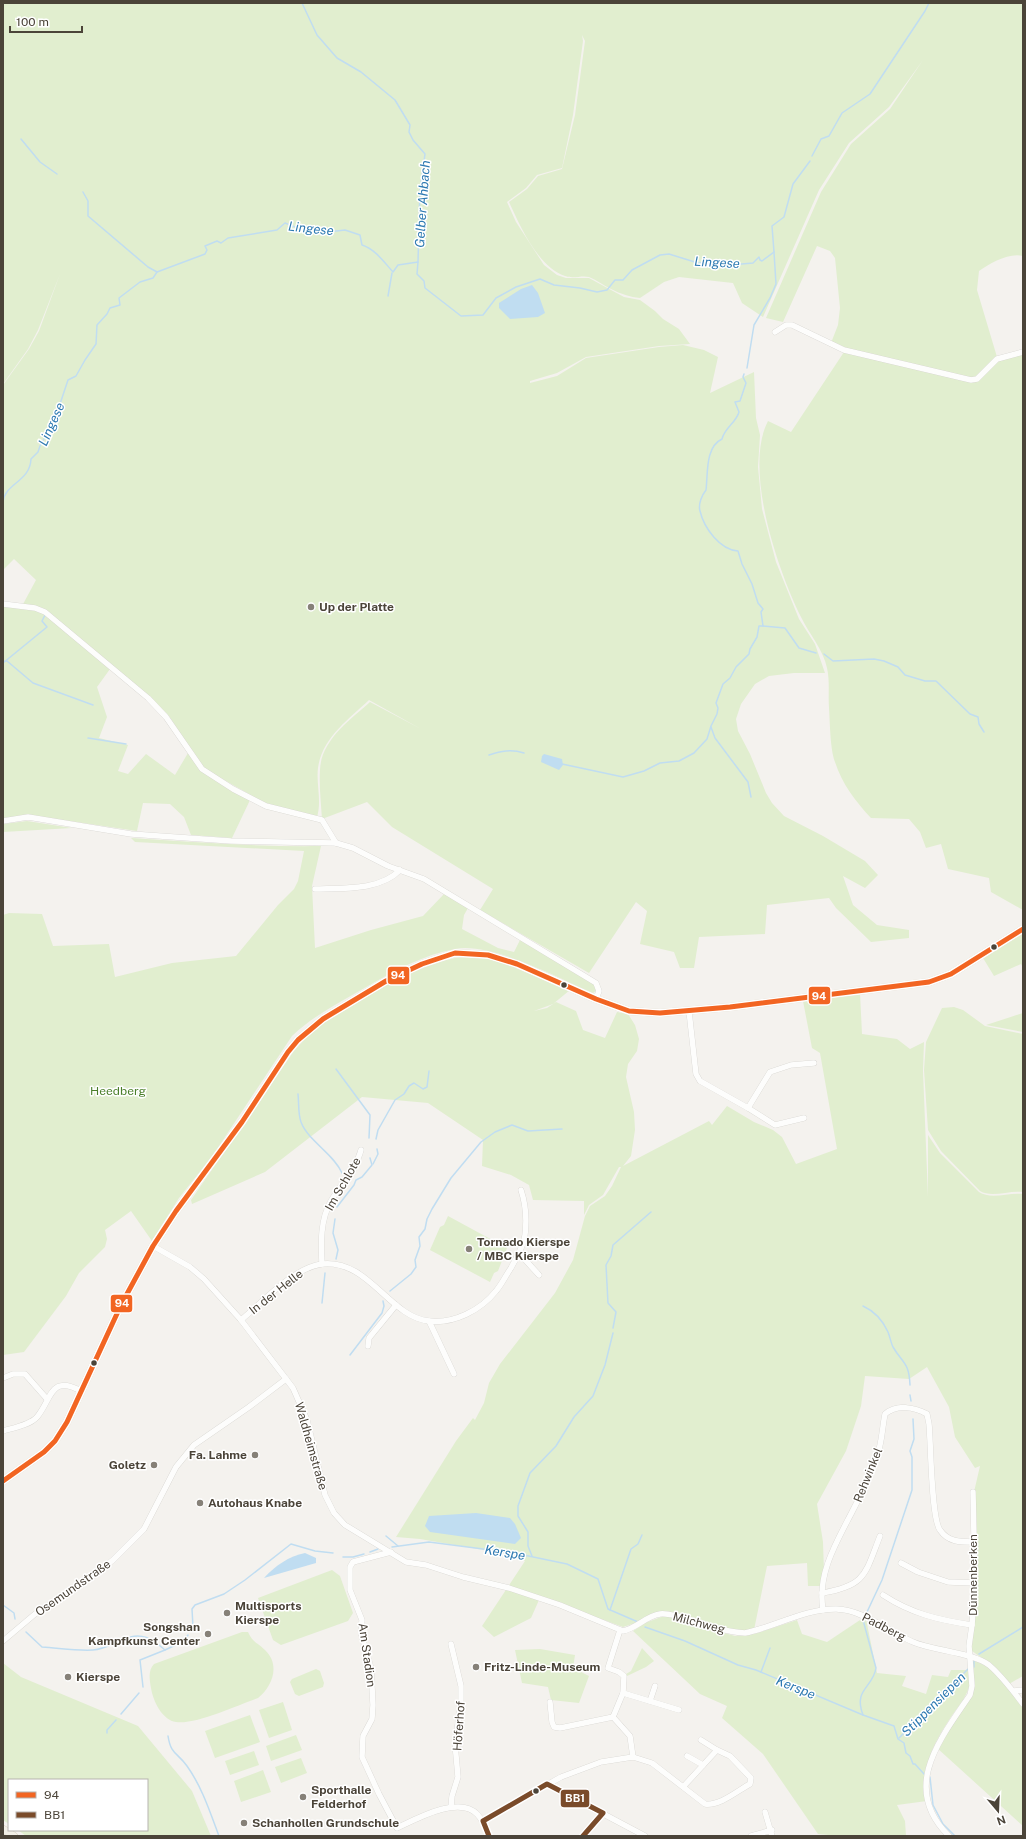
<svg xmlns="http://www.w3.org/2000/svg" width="1026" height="1839" font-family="'Public Sans',sans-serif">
<rect width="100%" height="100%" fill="#f4f2ee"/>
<g fill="#e1eecf">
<path d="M 3,3 L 1023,3 L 1023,256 C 1010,252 990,263 979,271 L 977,290 L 997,357 L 980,374 L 971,379 L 872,357 L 831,343 L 838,325 L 840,308 L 835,258 L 830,251 L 817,246 L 783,322 L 766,318 L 821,192 L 851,144 L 890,109 L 923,60 L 889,107 L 849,143 L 819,190 L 763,317 L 742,303 L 733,283 L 679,277 L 664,282 L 640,298 C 630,297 621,294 611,289 C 604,286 597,280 589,277 C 582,275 573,279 565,276 C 538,267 520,226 509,202 L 527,189 L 538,176 L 562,169 L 575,115 L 585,41 L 582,35 L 583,41 L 573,115 L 562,168 L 537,175 L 526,188 L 507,202 L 516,222 L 544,265 L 557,275 L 566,278 L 589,278 L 624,297 L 640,300 L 655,311 L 663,319 L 679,329 L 690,344 L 659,346 L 586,357 L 557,373 L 530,381 L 530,383 L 557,376 L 586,358 L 659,347 L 683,345 L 704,350 L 718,357 L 710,393 L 754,372 L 756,418 L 760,435 L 758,467 L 762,509 L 776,562 L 799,619 L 815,644 L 825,673 L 794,673 L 769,676 L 755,684 L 741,704 L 736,719 L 738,731 L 750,754 L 766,793 L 772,803 L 784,816 L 823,836 L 865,861 L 878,875 L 865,888 L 843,876 L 853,905 L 877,925 L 909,930 L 909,938 L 871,942 L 836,908 L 829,898 L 767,905 L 765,934 L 699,937 L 694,968 L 680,968 L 674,952 L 640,944 L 647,911 L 636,902 L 589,973 L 480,910 L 493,889 L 392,827 L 367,802 L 322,819 C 321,803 319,786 320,770 C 321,740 350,720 370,702 L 421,729 L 369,700 C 349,719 322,738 318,768 C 316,784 322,801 317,817 L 270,806 L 203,768 L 169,716 L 46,611 L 22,606 L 36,580 L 14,559 L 3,570 L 3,385 L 29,349 L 39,331 L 60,274 L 38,330 L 28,349 L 3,384 Z"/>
<path d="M 844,352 L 972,381 L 998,360 L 1023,354 L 1023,910 L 991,892 L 989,878 L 948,869 L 941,844 L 926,848 L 920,832 L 909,819 L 871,818 C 856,802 842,784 835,762 C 830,749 830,722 829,708 C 828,695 830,681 827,668 C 823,649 809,634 801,617 C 778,571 743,469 768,421 L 791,432 Z"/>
<path d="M 3,606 L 35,610 L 44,613 L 110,669 L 97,687 L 107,717 L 99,738 L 128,745 L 118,771 L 128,774 L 146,754 L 175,775 L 188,753 L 201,769 L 250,800 L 232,838 L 191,835 L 184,817 L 170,804 L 143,803 L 137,831 L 29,815 L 3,818 Z"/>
<path d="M 27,821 L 72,828 L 3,832 L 3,824 Z"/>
<path d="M 131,838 C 194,842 257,847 321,846 L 312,886 L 315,948 L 371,930 L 423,916 L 444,894 L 468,908 L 464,915 L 462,929 L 498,948 L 514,952 L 520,940 L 594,983 L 597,990 L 593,993 C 558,978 492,942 455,949 C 423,955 396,970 368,986 C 342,1001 314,1015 292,1036 L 213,1155 L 179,1198 L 152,1241 L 131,1211 L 105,1230 L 107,1239 L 105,1247 L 79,1273 L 66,1296 L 24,1352 L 3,1355 L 3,915 L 9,913 L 42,914 L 53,946 L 109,944 L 115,977 L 172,963 L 236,956 L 278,905 L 294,889 L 298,881 L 304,851 L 135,842 Z"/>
<path d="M 1023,932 L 1023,968 L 1021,964 L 994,976 L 983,958 Z"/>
<path d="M 477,957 L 496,960 L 570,990 L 553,1004 L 534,1011 L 547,1008 L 556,1002 L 576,1011 L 583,1030 L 605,1038 L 617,1012 L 628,1014 L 635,1025 L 639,1039 L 637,1051 L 628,1064 L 626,1077 L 634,1112 L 635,1130 L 631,1156 L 623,1166 L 709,1121 L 712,1125 L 727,1106 L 754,1122 L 773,1130 L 782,1137 L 796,1164 L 837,1149 L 820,1053 L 812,1048 L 803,1001 L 860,993 L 862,1034 L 897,1039 L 910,1049 L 924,1042 L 923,1071 L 928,1197 L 928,1135 L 940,1153 L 979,1192 C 991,1200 1009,1192 1023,1194 L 1023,1676 L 1009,1684 L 989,1663 L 972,1651 L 974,1492 L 980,1466 L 975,1468 L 955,1437 L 949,1407 L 927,1367 L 909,1379 L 865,1376 L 861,1406 L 846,1451 L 817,1504 L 823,1542 L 824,1572 L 821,1586 L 808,1586 L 807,1563 L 767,1566 L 754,1630 L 734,1631 L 670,1612 L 623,1627 L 574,1609 L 539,1600 L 531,1618 L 494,1637 L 482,1626 L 525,1561 L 513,1555 L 420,1539 L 396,1537 L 456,1441 L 473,1418 L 475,1420 L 484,1403 L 489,1383 L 500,1364 L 555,1293 L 573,1260 L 585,1216 L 590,1206 L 605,1196 L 612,1186 L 621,1167 L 619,1167 L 603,1195 L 589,1205 L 584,1215 L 584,1201 L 533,1200 L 529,1185 L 511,1175 L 482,1166 L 483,1140 L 428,1103 L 362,1097 L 265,1172 L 192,1204 L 191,1200 L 294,1051 C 300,1045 305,1038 311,1033 C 338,1008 419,964 455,958 C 462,957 470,957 477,957 Z"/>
<path d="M 954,1007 L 963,1010 L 985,1026 L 1023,1034 L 1023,1192 C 1009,1190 992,1198 980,1191 L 941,1151 L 928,1130 L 924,1070 L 926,1042 L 942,1008 Z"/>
<path d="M 1023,1013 L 1023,1032 L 986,1025 Z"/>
<path d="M 448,1216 L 507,1248 L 498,1271 L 494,1273 L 490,1282 L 430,1250 L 440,1227 L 444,1225 Z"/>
<path d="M 332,1570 L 340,1576 L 353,1613 L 348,1621 L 281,1645 L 273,1640 L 258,1598 Z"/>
<path d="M 661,1617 L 669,1617 L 735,1636 L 754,1634 L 797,1620 L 802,1634 L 827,1642 L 863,1618 L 866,1619 L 877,1673 L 906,1676 L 902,1686 L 926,1694 L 932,1675 L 948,1677 L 951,1670 L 970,1670 C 973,1692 960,1703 949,1720 C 932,1746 921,1768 927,1801 L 897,1805 L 905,1821 L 906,1836 L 839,1836 L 818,1834 L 763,1754 L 722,1718 L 727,1706 L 700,1694 L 633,1631 L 645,1623 Z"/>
<path d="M 242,1632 L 248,1632 C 253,1643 257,1642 265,1650 C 281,1665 272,1687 258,1698 C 238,1705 195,1725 176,1722 C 163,1720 155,1704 152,1693 C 150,1683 147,1671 154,1664 Z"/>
<path d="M 642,1648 L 654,1661 L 646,1667 L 627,1676 L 626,1674 L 631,1671 Z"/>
<path d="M 540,1649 L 575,1655 L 573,1668 L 589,1676 L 579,1703 L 551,1700 L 548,1687 L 522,1683 L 515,1650 Z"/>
<path d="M 975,1661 L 987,1666 L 1013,1693 L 1023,1707 L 1023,1826 L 937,1748 L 972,1696 L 975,1685 L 972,1662 Z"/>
<path d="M 3,1663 L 21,1677 L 138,1726 L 192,1791 L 211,1836 L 26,1836 L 18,1830 L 147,1830 L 147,1780 L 9,1780 L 9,1824 L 3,1820 Z"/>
<path d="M 316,1669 L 320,1671 L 324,1683 L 323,1687 L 299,1696 L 295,1694 L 290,1682 L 292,1679 Z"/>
<path d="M 283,1702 L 292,1730 L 269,1738 L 259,1710 Z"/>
<path d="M 250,1715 L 260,1742 L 215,1758 L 205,1731 Z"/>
<path d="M 296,1735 L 302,1750 L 271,1761 L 266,1746 Z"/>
<path d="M 254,1751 L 259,1765 L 230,1775 L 225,1761 Z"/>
<path d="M 301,1758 L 307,1773 L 281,1783 L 275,1767 Z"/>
<path d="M 263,1770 L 271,1792 L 241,1802 L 234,1781 Z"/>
</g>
<g fill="#c0ddf1">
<path d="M 532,285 L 538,293 L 545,313 L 538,317 L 510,319 L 499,308 L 499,303 L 521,289 Z"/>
<path d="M 544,754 L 562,759 L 563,765 L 559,770 L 541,762 L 542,756 Z"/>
<path d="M 476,1513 L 510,1518 L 515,1524 L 521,1538 L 515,1544 L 430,1532 L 425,1526 L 429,1516 Z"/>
<path d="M 305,1553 L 316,1558 L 316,1563 L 264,1578 C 275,1566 289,1556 305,1553 Z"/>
</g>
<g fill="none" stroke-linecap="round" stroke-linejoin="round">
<g stroke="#c0ddf1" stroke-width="1.5">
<path d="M 302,3 L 317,35 L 337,58 L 361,72 L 395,100 L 410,125 L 409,132 L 413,140 L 425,154 L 420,190 L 418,262"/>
<path d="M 21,139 L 40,162 L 57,174"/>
<path d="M 812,156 L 821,139 L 829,136 L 842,113 L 870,94 L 925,11 L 929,3"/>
<path d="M 83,192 L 88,201 L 88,216 L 148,267 L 157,272"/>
<path d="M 388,296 L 392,273"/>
<path d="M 747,368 L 754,325 L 770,298 L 776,284 L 774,252"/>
<path d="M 3,502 C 5,483 30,482 31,459 L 38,452 L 40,446 L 55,419 L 68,380 L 76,376 L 85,360 L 96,344 L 97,325 L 107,314 L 110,308 L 120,305 L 119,298 L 140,282 L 153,278 L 157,272 L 205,254 L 207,250 L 205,246 L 217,241 L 221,243 L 228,238 L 277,230 L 285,223 L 295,227 L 301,226 L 328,232 L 345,230 L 360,235 L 362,245 C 375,249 384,262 393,272 L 398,265 L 418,262 L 417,274 L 424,281 L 425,288 L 461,316 L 483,315 L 496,298 L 516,287 L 540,279 L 554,285 L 580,288 L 597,292 L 607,290 L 615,280 L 623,280 L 632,270 L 660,255 L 669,254 L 698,263 L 718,261 L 730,265 L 753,263 L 759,257 L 760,260 L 762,261 L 774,252 L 772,226 L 784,217 L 793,184 L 810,161"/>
<path d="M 763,626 L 785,628 L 799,648 L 816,653"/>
<path d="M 824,654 L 833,661 L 874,659 L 884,661 L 898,667 L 905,675 L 925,681 L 936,681 L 970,714 L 978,717 L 979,724 L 984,732"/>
<path d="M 5,661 L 7,661 L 33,683 L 93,705"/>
<path d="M 3,663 L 47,627 L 42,621 L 45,615"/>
<path d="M 711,727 L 715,738 L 748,782 L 751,797"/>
<path d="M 88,738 L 126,744"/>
<path d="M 489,755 C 501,751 511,749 524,753"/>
<path d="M 562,764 L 623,777 L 644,771 L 660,763 L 679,761 L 694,753 L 707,739 L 711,726 L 717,714 L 718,708 L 716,703 L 723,684 L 730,678 L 736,667 L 749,654 L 750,649 L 757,637 L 759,626 L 763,626 L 761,612 L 763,609 L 758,603 L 752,584 L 742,564 L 738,551 C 720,550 704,528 700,511 C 698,504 702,495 706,490 C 708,474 705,447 722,439 C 725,427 736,423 739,412 L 735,402 L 740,401 L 746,383 L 743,377 L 744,374"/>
<path d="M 336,1069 L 370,1115 L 369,1138"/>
<path d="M 298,1094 C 299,1103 298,1114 301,1122 C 308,1141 334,1154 342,1173"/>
<path d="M 376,1139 L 378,1130 L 395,1100 L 404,1094 L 409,1086 L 414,1083 L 423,1089 L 427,1087 L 429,1071"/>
<path d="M 373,1164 L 378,1154 L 377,1149"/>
<path d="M 337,1207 L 354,1185 L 356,1180 L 362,1177 L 372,1165 L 370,1158"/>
<path d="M 335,1219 L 333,1233 L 338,1250 L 336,1259"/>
<path d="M 390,1291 L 411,1274 L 416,1267 L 415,1260 L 420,1246 L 419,1237 L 425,1229 L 427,1219 L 432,1209 L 451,1178 L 481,1142 L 495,1132 L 512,1125 L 528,1131 L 562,1129"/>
<path d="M 322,1303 L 325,1273"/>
<path d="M 863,1306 C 874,1311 883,1321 888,1332 C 890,1337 891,1343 893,1347 C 903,1364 909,1362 910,1385"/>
<path d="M 613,1328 L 616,1312 L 608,1303 L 606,1265 L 611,1256 L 613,1245 L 651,1212"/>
<path d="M 350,1355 L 382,1313 L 384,1306 L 383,1301"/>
<path d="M 910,1395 L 911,1401"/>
<path d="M 386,1536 L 398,1546"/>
<path d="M 392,1547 L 429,1542 L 514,1553 L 567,1564 L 598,1579 L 608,1609 L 638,1622"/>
<path d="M 370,1552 L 378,1549"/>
<path d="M 532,1556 L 528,1546 L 528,1532 L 518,1516 L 518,1506 L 530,1473 L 556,1446 L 574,1417 L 593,1396 L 605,1365 L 613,1333"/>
<path d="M 343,1557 L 353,1557 L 364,1554"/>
<path d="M 3,1605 L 14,1613 L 15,1619"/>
<path d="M 610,1610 L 631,1549 L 638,1544 L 642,1535"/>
<path d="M 867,1612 L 882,1580 L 912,1490 L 912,1457 L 910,1451 L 914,1439 L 913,1419"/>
<path d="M 863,1620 L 876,1668 C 873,1688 853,1689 863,1715"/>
<path d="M 193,1627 L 192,1609 L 195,1605 L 224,1594 L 245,1580 L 291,1544 L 315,1551 L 333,1553"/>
<path d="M 645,1627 L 685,1641 L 738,1665 L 756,1670 L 863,1715 L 894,1726 L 898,1739 L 904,1743 L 906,1753 L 910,1756 L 913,1764 L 915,1764 L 924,1774"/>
<path d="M 26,1632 L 42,1647 C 59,1648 76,1651 93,1650 C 115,1649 131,1625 155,1642"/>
<path d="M 159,1645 L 165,1650 L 184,1641 L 188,1635"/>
<path d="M 979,1654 L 1023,1627"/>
<path d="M 974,1661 L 974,1667"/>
<path d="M 761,1672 L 770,1648"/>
<path d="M 143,1687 L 140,1660 L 165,1650"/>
<path d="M 121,1714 L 139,1693"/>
<path d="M 107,1733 L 107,1730 L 116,1720"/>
<path d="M 168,1736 C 171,1755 177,1752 187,1766 C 202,1787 210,1812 219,1836"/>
<path d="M 899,1738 L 968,1669"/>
<path d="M 930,1777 L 933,1805 L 943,1824 L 955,1836"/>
</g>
<defs>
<g id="minor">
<path d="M 775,332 L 786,325 L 792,325 L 844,350 L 971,380 L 977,379 L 997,359 L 1023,352"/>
<path d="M 3,604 L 35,608 L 45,612 L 148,698 L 166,717 L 202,769 L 233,789 L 266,806 L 322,820 L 336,843"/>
<path d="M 3,821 L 28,817 L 131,834 L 231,841 L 336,843 L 353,848 L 388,866 L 424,879 L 596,983 L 599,991 L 596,999"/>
<path d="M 315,889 C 341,888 380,891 400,870"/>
<path d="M 689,1011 L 696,1074 L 700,1081 L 748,1108 L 770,1072 L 791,1065 L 814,1063"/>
<path d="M 748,1108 L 775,1125 L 804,1118"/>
<path d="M 153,1246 L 190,1267 L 204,1279 L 241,1320 L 293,1388 L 307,1420 L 325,1495 L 334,1513 L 345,1525 L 406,1562 L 426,1565 L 463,1577 L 509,1588 L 560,1605 L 623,1631 C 637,1628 646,1616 660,1614 C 667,1613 675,1616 681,1617 C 702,1623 723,1632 745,1633 C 775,1627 804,1609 836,1609 C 861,1609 890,1632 913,1642 C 934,1651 971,1652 989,1665 C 1002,1676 1013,1691 1023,1704"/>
<path d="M 519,1253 L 539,1275"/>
<path d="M 322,1264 C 321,1243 320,1220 331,1201 C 341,1184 356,1169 361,1150"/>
<path d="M 241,1320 C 263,1302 293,1268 322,1264 C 369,1259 389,1317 429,1321 C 454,1324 481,1310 496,1291 C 502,1284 506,1275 511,1268 C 516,1258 524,1246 525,1235 C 527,1219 526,1205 521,1190"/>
<path d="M 429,1321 L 454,1374"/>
<path d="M 368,1346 L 369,1338 L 396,1305"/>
<path d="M 3,1378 L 13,1374 L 25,1374 L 47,1399"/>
<path d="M 3,1431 C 13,1428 30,1425 37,1417 C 52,1399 50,1374 81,1391"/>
<path d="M 391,1552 L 353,1562 L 350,1567 L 350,1590 L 362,1620 L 361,1633 L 371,1668 L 373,1705 L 372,1719 L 363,1736 L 362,1757 L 379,1794 L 397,1828 C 416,1819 459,1795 477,1814 C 483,1820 486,1829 489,1836"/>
<path d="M 901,1563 L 918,1572 L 948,1582 L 975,1583"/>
<path d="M 822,1593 C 866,1586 865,1574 880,1536"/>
<path d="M 883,1595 C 912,1614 939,1620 972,1625"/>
<path d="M 823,1610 C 817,1574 836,1543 852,1512 C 861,1495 869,1477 876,1459 C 882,1445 882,1429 885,1414 C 897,1404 914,1407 927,1414 L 929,1424 C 931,1443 931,1518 940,1530 C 948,1542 960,1542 973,1542"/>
<path d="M 3,1641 L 35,1614 L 81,1585 L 113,1560 L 144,1529 L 176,1467 L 194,1445 L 249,1407 L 286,1379"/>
<path d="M 451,1644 L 461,1686 L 461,1703 L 455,1744 L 458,1777 L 452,1796 L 451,1807"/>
<path d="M 1014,1691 L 1023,1690"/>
<path d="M 623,1693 L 679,1710"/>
<path d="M 650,1701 L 655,1686"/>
<path d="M 550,1702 L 552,1722 L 554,1727 L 560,1728 L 613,1717"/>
<path d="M 613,1717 L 623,1693 L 624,1676 L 619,1672 L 608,1668 L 620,1630"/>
<path d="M 613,1717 L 630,1736 L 633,1757"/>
<path d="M 701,1740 L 717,1750"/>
<path d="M 687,1756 L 703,1765"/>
<path d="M 547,1784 L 645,1836"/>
<path d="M 765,1812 L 772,1836"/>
<path d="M 483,1821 L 561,1777 L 601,1762 L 633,1757 L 652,1763 L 705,1804 C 720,1806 737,1791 750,1784 L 751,1778 L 730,1756 L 717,1750 L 683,1787"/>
<path d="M 583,1836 L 603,1813"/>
<path d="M 751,1836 L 772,1830"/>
<path d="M 949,1836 C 900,1788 940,1739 970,1695 L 972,1686 L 969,1646 L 972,1625 L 975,1583 L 973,1492"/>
</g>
<g id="major">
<path d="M 3,1481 L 44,1452 L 55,1441 L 67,1422 L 121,1305 L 153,1246 L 176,1211 L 242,1122 L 288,1052 L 298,1040 L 323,1019 L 386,981 L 422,964 L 455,953 L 488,955 L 517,964 L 596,999 L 629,1011 L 660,1013 L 730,1007 L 929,982 L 951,974 L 1023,929"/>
<path d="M 3,1829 L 14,1836"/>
</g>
</defs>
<use href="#minor" stroke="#d2d0cb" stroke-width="6"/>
<use href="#major" stroke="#d6cebb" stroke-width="8"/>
<use href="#minor" stroke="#fdfdfc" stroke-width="5.5"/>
<use href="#major" stroke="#f2efe6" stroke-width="7"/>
<defs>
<path id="bus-1" d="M 3,1481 L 44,1452 L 55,1441 L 67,1422 L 121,1305 L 153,1246 L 176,1211 L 242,1122 L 288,1052 L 298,1040 L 323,1019 L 386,981 L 422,964 L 455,953 L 488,955 L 517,964 L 596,999 L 629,1011 L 660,1013 L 730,1007 L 929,982 L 951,974 L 1023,929"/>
<path id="bus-2" d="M 489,1836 L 483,1821 L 547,1784 L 603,1813 L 583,1836"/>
</defs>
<use href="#bus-1" stroke="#fff" stroke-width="8"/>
<use href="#bus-2" stroke="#fff" stroke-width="8"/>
<use href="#bus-1" stroke="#f26522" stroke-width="5"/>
<use href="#bus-2" stroke="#7a4b2a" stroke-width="5"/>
</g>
<g fill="#868178" stroke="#fff" stroke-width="1.5">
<circle cx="311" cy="607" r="4"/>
<circle cx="469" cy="1249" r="4"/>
<circle cx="255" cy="1455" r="4"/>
<circle cx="154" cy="1465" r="4"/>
<circle cx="200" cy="1503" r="4"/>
<circle cx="227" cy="1613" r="4"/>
<circle cx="208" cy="1634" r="4"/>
<circle cx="476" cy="1667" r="4"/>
<circle cx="68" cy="1677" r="4"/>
<circle cx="303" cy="1797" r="4"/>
<circle cx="244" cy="1823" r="4"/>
</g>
<g fill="#4b4439" stroke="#fff" stroke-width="1.5">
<circle cx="994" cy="947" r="3.5"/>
<circle cx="564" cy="985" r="3.5"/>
<circle cx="94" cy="1363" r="3.5"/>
<circle cx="536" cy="1791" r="3.5"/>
</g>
<g text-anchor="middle" stroke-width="3" stroke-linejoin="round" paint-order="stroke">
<g font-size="12" font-weight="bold" fill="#4b4439" stroke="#fff" text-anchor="start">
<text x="319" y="611">Up der Platte</text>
<text x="477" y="1246">Tornado Kierspe<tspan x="477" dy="14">/ MBC Kierspe</tspan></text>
<text x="247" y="1459" text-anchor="end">Fa. Lahme</text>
<text x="146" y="1469" text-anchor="end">Goletz</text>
<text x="208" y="1507">Autohaus Knabe</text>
<text x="235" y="1610">Multisports<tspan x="235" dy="14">Kierspe</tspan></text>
<text x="200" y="1631" text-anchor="end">Songshan<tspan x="200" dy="14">Kampfkunst Center</tspan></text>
<text x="484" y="1671">Fritz-Linde-Museum</text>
<text x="76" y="1681">Kierspe</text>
<text x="311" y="1794">Sporthalle<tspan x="311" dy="14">Felderhof</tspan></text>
<text x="252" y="1827">Schanhollen Grundschule</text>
</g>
<g font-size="12" fill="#4a7f2a" stroke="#fff">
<text x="118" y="1095">Heedberg</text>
</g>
<g font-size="12" fill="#4b4439" stroke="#fff">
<text transform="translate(343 1184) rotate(-60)" y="4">Im Schlote</text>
<text transform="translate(276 1292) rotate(-38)" y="4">In der Helle</text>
<text transform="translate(311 1446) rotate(74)" y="4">Waldheimstraße</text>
<text transform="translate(868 1475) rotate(-68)" y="4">Rehwinkel</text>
<text transform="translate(973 1575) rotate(-90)" y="4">Dünnenberken</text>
<text transform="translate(73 1588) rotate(-35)" y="4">Osemundstraße</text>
<text transform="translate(699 1623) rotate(15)" y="4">Milchweg</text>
<text transform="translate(884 1627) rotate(27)" y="4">Padberg</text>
<text transform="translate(367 1655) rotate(82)" y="4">Am Stadion</text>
<text transform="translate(459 1726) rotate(-86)" y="4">Höferhof</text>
</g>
<g font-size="13" font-style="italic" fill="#2e7ab2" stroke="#fff">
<text transform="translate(422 204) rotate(-86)" y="5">Gelber Ahbach</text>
<text transform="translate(311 228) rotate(6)" y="5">Lingese</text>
<text transform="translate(717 262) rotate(3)" y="5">Lingese</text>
<text transform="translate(51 424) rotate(-66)" y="5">Lingese</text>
<text transform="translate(505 1552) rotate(9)" y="5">Kerspe</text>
<text transform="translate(796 1687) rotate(22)" y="5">Kerspe</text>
<text transform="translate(933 1704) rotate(-45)" y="5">Stippensiepen</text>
</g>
</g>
<g stroke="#fff" stroke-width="1.5">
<rect x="387" y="966" width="23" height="19" rx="4" fill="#f26522"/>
<rect x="808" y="986" width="23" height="19" rx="4" fill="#f26522"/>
<rect x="110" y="1294" width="23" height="19" rx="4" fill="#f26522"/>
<rect x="560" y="1789" width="30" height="19" rx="4" fill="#7a4b2a"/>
</g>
<g font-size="11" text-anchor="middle" font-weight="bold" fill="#fff">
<text x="398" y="979">94</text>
<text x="819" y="1000">94</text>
<text x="122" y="1307">94</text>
<text x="575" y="1802">BB1</text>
</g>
<rect width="1026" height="1839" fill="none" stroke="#4b4439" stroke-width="8"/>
<rect x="8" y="1779" width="140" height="52" fill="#ffffff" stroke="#b7b4b0"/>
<rect x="16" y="1792" width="20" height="6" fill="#f26522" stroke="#b7b4b0"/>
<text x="44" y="1799" font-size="12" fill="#4b4439">94</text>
<rect x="16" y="1812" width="20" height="6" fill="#7a4b2a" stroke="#b7b4b0"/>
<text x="44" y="1819" font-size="12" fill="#4b4439">BB1</text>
<g transform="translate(998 1811) rotate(161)" stroke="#ffffff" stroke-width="3" paint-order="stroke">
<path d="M0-3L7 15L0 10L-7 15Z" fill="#4b4439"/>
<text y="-6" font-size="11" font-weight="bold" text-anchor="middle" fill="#4b4439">N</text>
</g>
<path d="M10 26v6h72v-6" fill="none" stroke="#4b4439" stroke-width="2"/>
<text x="16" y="26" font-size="12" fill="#4b4439" stroke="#ffffff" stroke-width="3" paint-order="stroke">100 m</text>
</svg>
